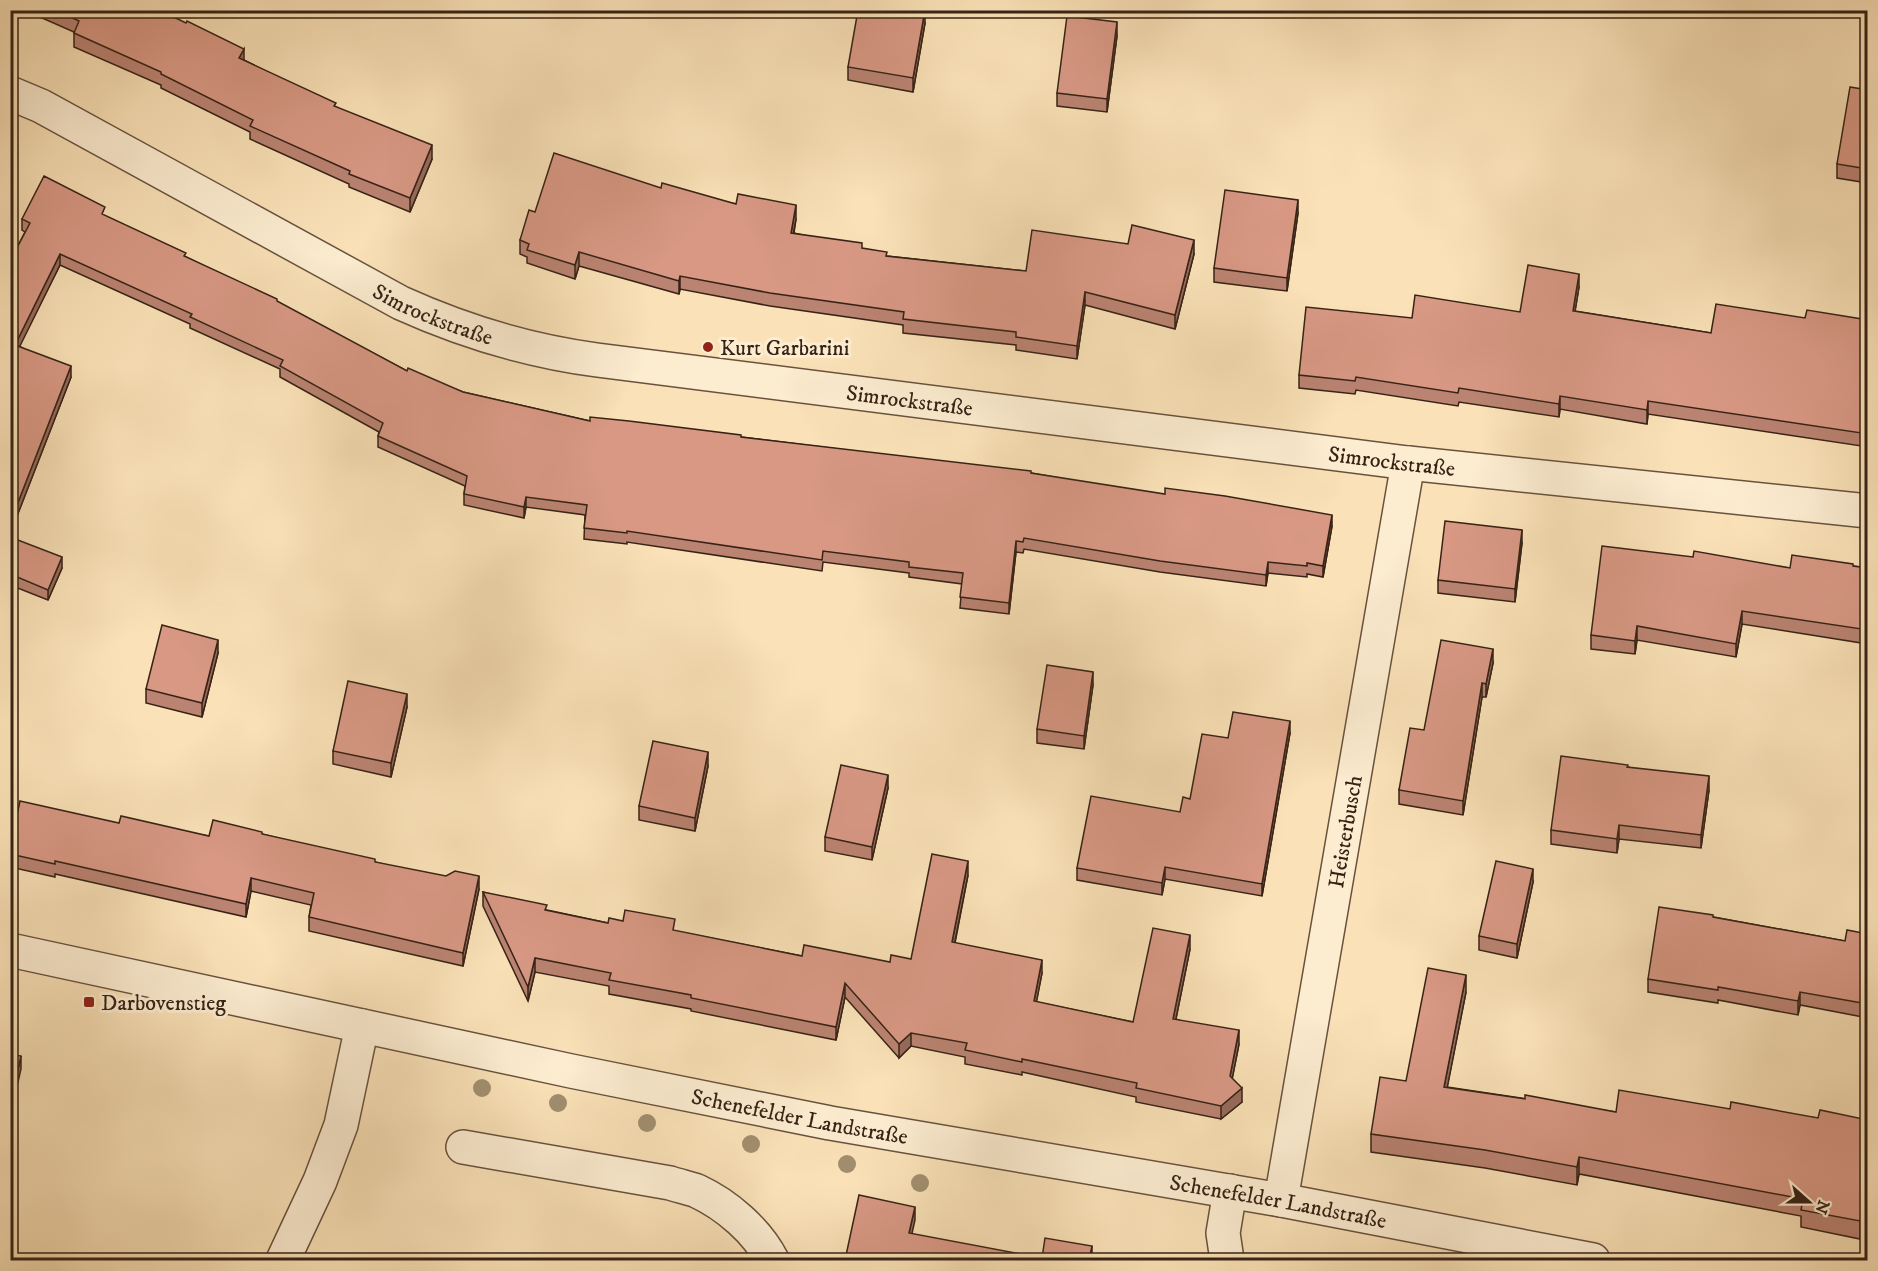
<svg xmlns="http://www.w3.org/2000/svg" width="1878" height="1271" font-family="'IM FELL DW Pica',serif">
<rect width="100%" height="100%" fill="#fae1b7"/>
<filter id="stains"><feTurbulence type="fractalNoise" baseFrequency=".00333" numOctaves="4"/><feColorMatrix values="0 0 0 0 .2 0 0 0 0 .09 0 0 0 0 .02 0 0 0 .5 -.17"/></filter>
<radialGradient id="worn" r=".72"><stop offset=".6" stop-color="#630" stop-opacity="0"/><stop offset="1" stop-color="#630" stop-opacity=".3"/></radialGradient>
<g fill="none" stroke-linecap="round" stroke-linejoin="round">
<defs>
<g id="minor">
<path id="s1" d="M 10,93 L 41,106 L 401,303 C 463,331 529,351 597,360 L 1408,463 L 1868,511"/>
<path id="s2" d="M 10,950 L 571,1071 L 830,1123 L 1281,1200 L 1593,1260"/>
<path d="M 463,1147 L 670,1183 C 679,1186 689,1188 697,1191 C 727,1205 757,1231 772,1260"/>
<path id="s3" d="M 1281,1200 L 1408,463"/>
<path d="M 283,1260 L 320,1181 L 341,1125 L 362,1026"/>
<path d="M 1227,1260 L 1223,1233 L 1230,1191"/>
</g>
</defs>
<use href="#minor" stroke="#68523e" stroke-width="36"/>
<use href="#minor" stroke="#fcecd0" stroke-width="33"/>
</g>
<g fill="#a18e6f">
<circle cx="482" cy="1088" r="9"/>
<circle cx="558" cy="1103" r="9"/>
<circle cx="647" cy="1123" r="9"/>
<circle cx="751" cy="1144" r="9"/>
<circle cx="847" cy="1164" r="9"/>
<circle cx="920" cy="1183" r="9"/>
</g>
<g fill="#ba8372" stroke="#372316" stroke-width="1.5">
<path d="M 24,10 L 159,10 L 244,60 L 336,107 L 432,159 L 410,212 L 349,187 L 349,184 L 250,139 L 250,132 L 161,88 L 161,85 L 74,47 L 74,32 Z"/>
<path d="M 925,23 L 913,92 L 848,80 L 848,67 Z"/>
<path d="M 1117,36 L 1107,112 L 1057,106 L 1057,93 Z"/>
<path d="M 1868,90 L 1868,183 L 1837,178 L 1837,164 Z"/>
<path d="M 661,188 L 736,204 L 796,219 L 794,233 L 862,249 L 887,256 L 1026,271 L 1194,254 L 1175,329 L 1085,305 L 1077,359 L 1016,350 L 1016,345 L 903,333 L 903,325 L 770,306 L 680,289 L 679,294 L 579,266 L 575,279 L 527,263 L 527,257 L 520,254 L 520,240 L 535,212 Z"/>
<path d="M 1298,213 L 1287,291 L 1214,282 L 1214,268 Z"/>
<path d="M 105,216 L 186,257 L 277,302 L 407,371 L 463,392 L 590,421 L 741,437 L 1031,473 L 1332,526 L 1323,577 L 1307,574 L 1307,577 L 1268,573 L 1266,586 L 1160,572 L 1024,549 L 1023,553 L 1016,552 L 1009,614 L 960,608 L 962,584 L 909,577 L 909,573 L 823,562 L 822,571 L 627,542 L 627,544 L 584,539 L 585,515 L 526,507 L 524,518 L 464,505 L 464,494 L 465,486 L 378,447 L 378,436 L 379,432 L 280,377 L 280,369 L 190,328 L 190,324 L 60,265 L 19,346 L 71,377 L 10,534 L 10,261 L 25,232 L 22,230 L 22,219 Z"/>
<path d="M 1579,287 L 1575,311 L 1711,333 L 1868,348 L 1868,447 L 1648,414 L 1647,424 L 1560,409 L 1559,417 L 1459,402 L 1458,406 L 1356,390 L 1355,394 L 1299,388 L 1299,375 L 1412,318 L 1520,312 Z"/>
<path d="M 10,537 L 62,568 L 48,600 L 10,585 Z"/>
<path d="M 1522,543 L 1515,602 L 1438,593 L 1438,580 Z"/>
<path d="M 1693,557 L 1790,568 L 1853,566 L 1868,568 L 1868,644 L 1742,624 L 1736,657 L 1637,640 L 1635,654 L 1591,649 L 1591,635 Z"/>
<path d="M 218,653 L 202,717 L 146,703 L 146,689 Z"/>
<path d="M 1493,663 L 1486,697 L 1482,697 L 1463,815 L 1399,804 L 1399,790 L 1424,730 Z"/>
<path d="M 1093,685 L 1084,749 L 1037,743 L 1037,729 Z"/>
<path d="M 407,707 L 391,777 L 333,764 L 333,751 Z"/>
<path d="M 1290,733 L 1262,896 L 1165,879 L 1162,895 L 1077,880 L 1077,868 L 1180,812 L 1190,799 L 1228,738 Z"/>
<path d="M 708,766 L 695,831 L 639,820 L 639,806 Z"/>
<path d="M 1628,767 L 1709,790 L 1701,848 L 1619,839 L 1617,853 L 1551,844 L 1551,830 Z"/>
<path d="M 888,788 L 872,860 L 825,851 L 825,837 Z"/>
<path d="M 119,823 L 209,836 L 262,834 L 375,862 L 479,889 L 463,966 L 309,931 L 309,917 L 311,905 L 251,891 L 246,917 L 55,874 L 55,877 L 10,867 L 10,847 Z"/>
<path d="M 968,875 L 955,943 L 1042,973 L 1036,1002 L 1133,1022 L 1190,949 L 1176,1019 L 1239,1044 L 1232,1079 L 1242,1102 L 1221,1119 L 1136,1102 L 1136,1097 L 1022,1072 L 1022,1075 L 965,1064 L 965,1057 L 911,1046 L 899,1058 L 845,997 L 836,1040 L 691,1011 L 691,1009 L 609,994 L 609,986 L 535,972 L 528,1001 L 483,906 L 483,892 L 547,910 L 608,923 L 675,931 L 802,956 L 890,962 L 911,959 Z"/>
<path d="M 1533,882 L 1517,958 L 1479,950 L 1479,936 Z"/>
<path d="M 1713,917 L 1845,941 L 1868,934 L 1868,1018 L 1800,1005 L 1798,1015 L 1718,1000 L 1718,1003 L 1648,992 L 1648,979 Z"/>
<path d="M 1466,992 L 1447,1087 L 1616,1112 L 1730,1109 L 1818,1118 L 1868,1120 L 1868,1225 L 1863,1224 L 1860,1239 L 1801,1227 L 1801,1216 L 1579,1174 L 1577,1185 L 1485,1168 L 1371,1152 L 1371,1134 Z"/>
</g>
<g fill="#976a5c" stroke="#372316" stroke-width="1.5">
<path d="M 925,10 L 925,23 L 913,92 L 913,78 Z"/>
<path d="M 1117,22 L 1117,36 L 1107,112 L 1107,99 Z"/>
<path d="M 244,49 L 244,62 L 239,58 Z"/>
<path d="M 432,145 L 432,159 L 410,212 L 410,198 Z"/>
<path d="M 1298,200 L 1298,213 L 1287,291 L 1287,278 Z"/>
<path d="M 796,205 L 796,219 L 791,246 L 791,233 Z"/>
<path d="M 1194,240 L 1194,254 L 1175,329 L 1175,315 Z"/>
<path d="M 579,252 L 579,266 L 575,279 L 575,265 Z"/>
<path d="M 60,254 L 60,265 L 15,356 L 15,345 Z"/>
<path d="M 1579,274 L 1579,287 L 1573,324 L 1573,311 Z"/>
<path d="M 680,276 L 680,289 L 679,294 L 679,281 Z"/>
<path d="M 1085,292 L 1085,305 L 1077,359 L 1077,346 Z"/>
<path d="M 1868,329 L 1868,342 L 1864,361 L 1864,347 Z"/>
<path d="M 71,366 L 71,377 L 10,534 L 10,523 Z"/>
<path d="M 1560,396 L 1560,409 L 1559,417 L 1559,404 Z"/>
<path d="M 1648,401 L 1648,414 L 1647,424 L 1647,410 Z"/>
<path d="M 526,497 L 526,507 L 524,518 L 524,507 Z"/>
<path d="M 1332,515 L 1332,526 L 1323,577 L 1323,566 Z"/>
<path d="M 1522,530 L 1522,543 L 1515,602 L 1515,589 Z"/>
<path d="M 1016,541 L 1016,552 L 1009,614 L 1009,603 Z"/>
<path d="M 62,557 L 62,568 L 48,600 L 48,590 Z"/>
<path d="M 1268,562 L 1268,573 L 1266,586 L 1266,575 Z"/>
<path d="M 1742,611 L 1742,624 L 1736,657 L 1736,644 Z"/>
<path d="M 1637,626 L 1637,640 L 1635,654 L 1635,641 Z"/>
<path d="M 218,640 L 218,653 L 202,717 L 202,703 Z"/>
<path d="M 1493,649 L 1493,663 L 1486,697 L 1486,684 Z"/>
<path d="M 1093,672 L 1093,685 L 1084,749 L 1084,736 Z"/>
<path d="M 1482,683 L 1482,697 L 1463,815 L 1463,801 Z"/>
<path d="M 407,694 L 407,707 L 391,777 L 391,763 Z"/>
<path d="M 1290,721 L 1290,733 L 1262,896 L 1262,884 Z"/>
<path d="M 708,752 L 708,766 L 695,831 L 695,818 Z"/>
<path d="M 888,775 L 888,788 L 872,860 L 872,847 Z"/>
<path d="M 1709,776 L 1709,790 L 1701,848 L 1701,835 Z"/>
<path d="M 1619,825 L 1619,839 L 1617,853 L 1617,839 Z"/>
<path d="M 968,861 L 968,875 L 952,956 L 952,942 Z"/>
<path d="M 1165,867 L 1165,879 L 1162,895 L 1162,883 Z"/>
<path d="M 1533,869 L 1533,882 L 1517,958 L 1517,944 Z"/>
<path d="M 479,876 L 479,889 L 463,966 L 463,953 Z"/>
<path d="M 251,878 L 251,891 L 246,917 L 246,904 Z"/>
<path d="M 1190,935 L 1190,949 L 1173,1033 L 1173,1019 Z"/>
<path d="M 535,958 L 535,972 L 528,1001 L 528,987 Z"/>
<path d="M 1042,960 L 1042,973 L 1034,1015 L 1034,1001 Z"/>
<path d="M 1466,975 L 1466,992 L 1444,1104 L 1444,1087 Z"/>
<path d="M 845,983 L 845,997 L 836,1040 L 836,1027 Z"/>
<path d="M 1800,992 L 1800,1005 L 1798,1015 L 1798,1001 Z"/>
<path d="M 1239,1030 L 1239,1044 L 1230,1090 L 1230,1076 Z"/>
<path d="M 911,1033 L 911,1046 L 899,1058 L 899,1044 Z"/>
<path d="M 21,1056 L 21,1069 L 10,1117 L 10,1104 Z"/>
<path d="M 1242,1088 L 1242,1102 L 1221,1119 L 1221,1106 Z"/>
<path d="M 1579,1157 L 1579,1174 L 1577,1185 L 1577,1167 Z"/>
<path d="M 915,1207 L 915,1220 L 909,1247 L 909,1233 Z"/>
<path d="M 1863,1207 L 1863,1224 L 1860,1239 L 1860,1221 Z"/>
<path d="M 1092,1246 L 1092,1260 L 1089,1260 Z"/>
</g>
<g fill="#d89884" stroke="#372316" stroke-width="1.5">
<path d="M 55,10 L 159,10 L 186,23 L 187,21 L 244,49 L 239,58 L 336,103 L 334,106 L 432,145 L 410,198 L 349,174 L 350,171 L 250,126 L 253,120 L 161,74 L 161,72 L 74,33 L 79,21 Z"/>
<path d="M 858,10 L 925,10 L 913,78 L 848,67 Z"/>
<path d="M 1067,16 L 1117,22 L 1107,99 L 1057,93 Z"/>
<path d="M 1850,87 L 1868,90 L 1868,169 L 1837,164 Z"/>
<path d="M 554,153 L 661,188 L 662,183 L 736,204 L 738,194 L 796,205 L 791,233 L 862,243 L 862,248 L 887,252 L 886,256 L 1026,271 L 1032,230 L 1128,244 L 1132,225 L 1194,240 L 1175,315 L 1085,292 L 1077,346 L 1016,337 L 1016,332 L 903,319 L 904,312 L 770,293 L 680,276 L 679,281 L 579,252 L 575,265 L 527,250 L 529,244 L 520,240 L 529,210 L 535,212 Z"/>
<path d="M 44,176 L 105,207 L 102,214 L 186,253 L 184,256 L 277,299 L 277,301 L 407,371 L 408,368 L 463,392 L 590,421 L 590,417 L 629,421 L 741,435 L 741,437 L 1031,471 L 1031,473 L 1165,494 L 1165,488 L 1225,496 L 1332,515 L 1323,566 L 1307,563 L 1307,566 L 1268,562 L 1266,575 L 1160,561 L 1024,538 L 1023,542 L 1016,541 L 1009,603 L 960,597 L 963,573 L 909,567 L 909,562 L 823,551 L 822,560 L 627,531 L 627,533 L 584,528 L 587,505 L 526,497 L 524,507 L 464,494 L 467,476 L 378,436 L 383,423 L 280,366 L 283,360 L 190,317 L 192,314 L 60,254 L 15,345 L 71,366 L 10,523 L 10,261 L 30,223 L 22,219 Z"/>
<path d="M 1225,190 L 1298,200 L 1287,278 L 1214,268 Z"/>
<path d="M 1528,265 L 1579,274 L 1573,311 L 1711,333 L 1716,304 L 1805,318 L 1807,310 L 1868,320 L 1868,329 L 1864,347 L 1868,348 L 1868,434 L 1648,401 L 1647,410 L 1560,396 L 1559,404 L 1459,388 L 1458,393 L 1356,377 L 1355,381 L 1299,375 L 1306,307 L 1412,318 L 1415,295 L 1520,312 Z"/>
<path d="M 1445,521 L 1522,530 L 1515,589 L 1438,580 Z"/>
<path d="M 10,537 L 62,557 L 48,590 L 10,574 Z"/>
<path d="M 1602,546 L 1693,557 L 1694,551 L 1790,568 L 1792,555 L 1853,564 L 1853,566 L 1868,568 L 1868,630 L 1742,611 L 1736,644 L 1637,626 L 1635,641 L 1591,635 Z"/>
<path d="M 162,625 L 218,640 L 202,703 L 146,689 Z"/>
<path d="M 1441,640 L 1493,649 L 1486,684 L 1482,683 L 1463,801 L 1399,790 L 1410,728 L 1424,730 Z"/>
<path d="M 1047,665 L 1093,672 L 1084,736 L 1037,729 Z"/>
<path d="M 348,681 L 407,694 L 391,763 L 333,751 Z"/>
<path d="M 1233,712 L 1290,721 L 1262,884 L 1165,867 L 1162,883 L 1077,868 L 1091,796 L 1180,812 L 1183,797 L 1190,799 L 1202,734 L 1228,738 Z"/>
<path d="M 653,741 L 708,752 L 695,818 L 639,806 Z"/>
<path d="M 1561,756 L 1628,765 L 1627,767 L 1709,776 L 1701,835 L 1619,825 L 1617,839 L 1551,830 Z"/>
<path d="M 841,765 L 888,775 L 872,847 L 825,837 Z"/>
<path d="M 20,801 L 119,823 L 121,816 L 209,836 L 213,820 L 262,832 L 262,834 L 375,859 L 375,862 L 446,876 L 455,871 L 479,876 L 463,953 L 309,917 L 314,893 L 251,878 L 246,904 L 55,861 L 55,864 L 10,854 L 10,847 Z"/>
<path d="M 932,854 L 968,861 L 952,942 L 1042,960 L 1034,1001 L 1133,1022 L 1153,928 L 1190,935 L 1173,1019 L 1239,1030 L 1230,1076 L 1242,1088 L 1221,1106 L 1136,1088 L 1137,1083 L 1022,1059 L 1022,1062 L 965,1050 L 967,1043 L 911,1033 L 899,1044 L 845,983 L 836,1027 L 691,998 L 691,995 L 609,980 L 611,973 L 535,958 L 528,987 L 483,892 L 547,905 L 545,910 L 608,923 L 609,918 L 623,921 L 625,910 L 675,919 L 673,930 L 802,956 L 804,945 L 890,962 L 891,955 L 911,959 Z"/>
<path d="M 1496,861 L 1533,869 L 1517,944 L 1479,936 Z"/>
<path d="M 1659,907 L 1713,915 L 1713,917 L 1845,941 L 1847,930 L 1868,934 L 1868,1004 L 1800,992 L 1798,1001 L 1718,987 L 1718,990 L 1648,979 Z"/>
<path d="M 1428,968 L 1466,975 L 1444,1087 L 1525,1099 L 1525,1095 L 1616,1112 L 1619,1090 L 1730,1109 L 1731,1102 L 1818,1118 L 1820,1110 L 1868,1120 L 1868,1208 L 1863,1207 L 1860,1221 L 1801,1210 L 1803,1199 L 1579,1157 L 1577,1167 L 1485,1150 L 1371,1134 L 1380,1077 L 1406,1081 Z"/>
<path d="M 10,1054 L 21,1056 L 10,1104 Z"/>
<path d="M 859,1195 L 915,1207 L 909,1233 L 1042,1258 L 1045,1238 L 1092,1246 L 1089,1260 L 845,1260 Z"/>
</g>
<g fill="#8f2418" stroke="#fcecd0" stroke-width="2">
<circle cx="708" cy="347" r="6"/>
<rect x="83" y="996" width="12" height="12" rx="3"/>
</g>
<g text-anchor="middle" stroke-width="6" stroke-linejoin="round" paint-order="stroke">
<g font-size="22" fill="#372316" stroke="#fcecd0">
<text dy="8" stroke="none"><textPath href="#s1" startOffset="478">Simrockstraße</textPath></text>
<text dy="8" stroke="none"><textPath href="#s1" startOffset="964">Simrockstraße</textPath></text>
<text dy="8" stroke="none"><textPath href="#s1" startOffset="1450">Simrockstraße</textPath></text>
<text dy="8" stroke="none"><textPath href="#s3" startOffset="374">Heisterbusch</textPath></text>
<text dy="8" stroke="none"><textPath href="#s2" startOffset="807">Schenefelder Landstraße</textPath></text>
<text dy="8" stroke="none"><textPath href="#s2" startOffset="1293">Schenefelder Landstraße</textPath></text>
</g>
<g font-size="22" fill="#372316" stroke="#fcecd0" text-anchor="start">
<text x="720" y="355">Kurt Garbarini</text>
<text x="101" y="1010">Darbovenstieg</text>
</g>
</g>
<rect width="1878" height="1271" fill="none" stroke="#fae1b7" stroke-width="36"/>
<rect x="12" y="12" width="1854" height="1247" fill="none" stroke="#372316" stroke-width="3"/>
<rect x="18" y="18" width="1842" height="1235" fill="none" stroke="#372316" stroke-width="1.5"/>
<g transform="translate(1809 1202) rotate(111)" stroke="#fcecd0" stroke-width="4.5" paint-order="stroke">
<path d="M0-4.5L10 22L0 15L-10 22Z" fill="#372316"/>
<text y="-9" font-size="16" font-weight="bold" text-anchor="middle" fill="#372316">N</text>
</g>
<rect width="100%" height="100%" filter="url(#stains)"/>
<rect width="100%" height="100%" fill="url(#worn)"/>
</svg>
